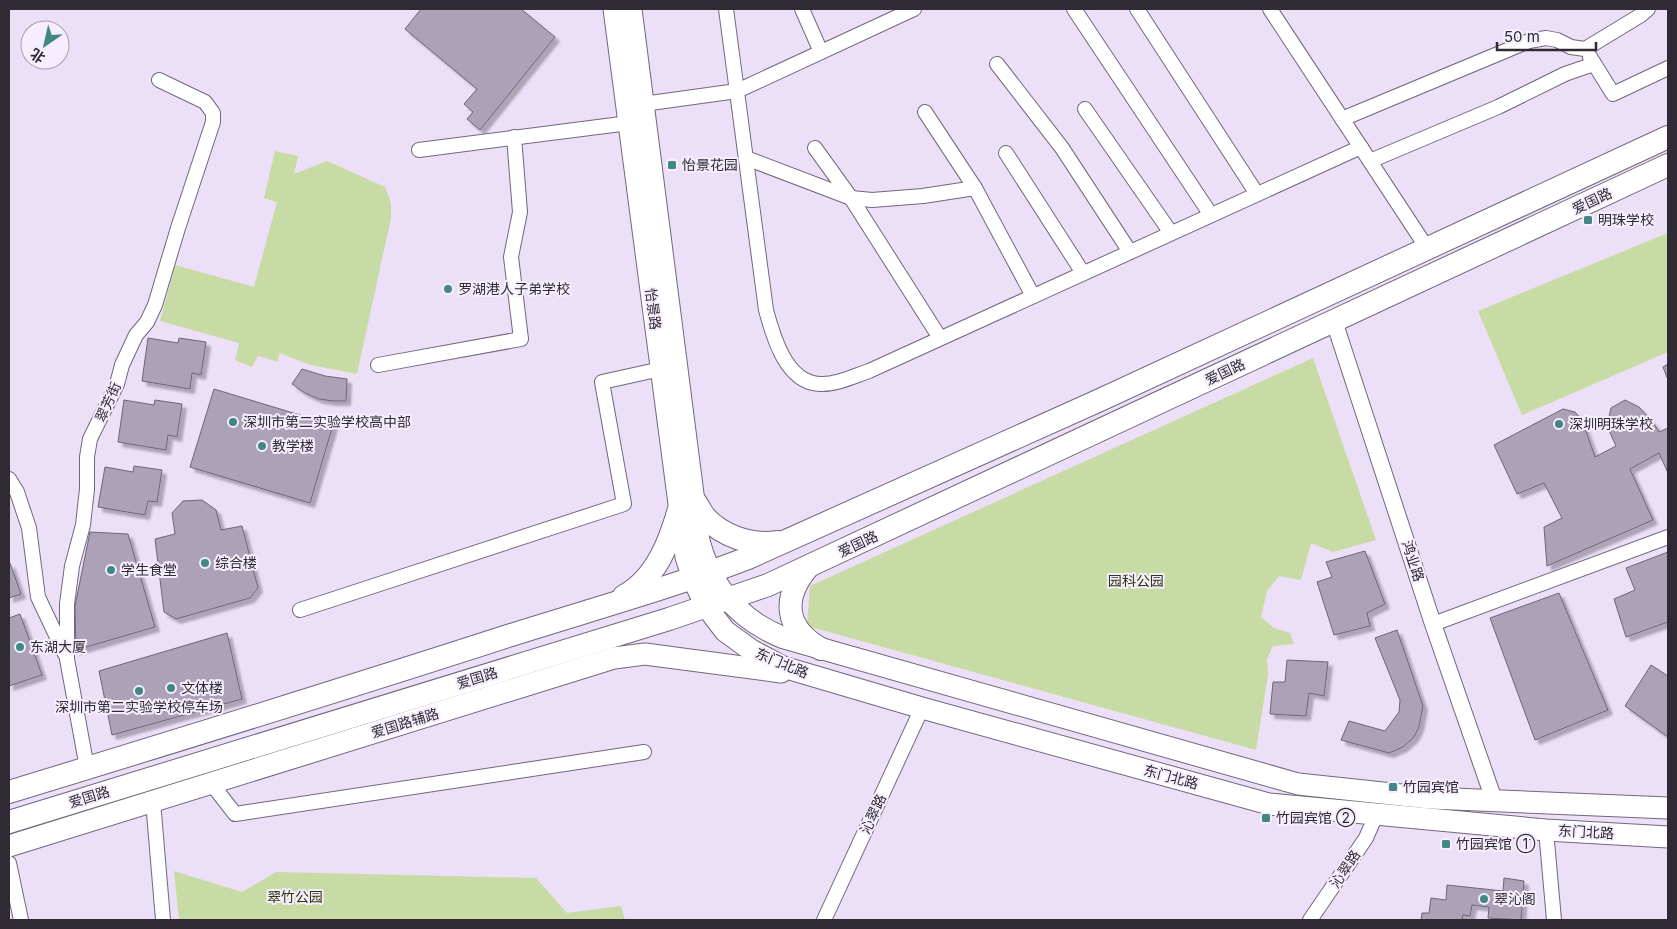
<svg xmlns="http://www.w3.org/2000/svg" width="1677" height="929" font-family="Inter,'Noto Sans SC',sans-serif">
<defs>
<filter id="shadow"><feDropShadow dx="4.5" dy="4.5" stdDeviation="1" flood-color="#0004"/></filter>
</defs>
<rect width="100%" height="100%" fill="#ecdff8"/>
<g fill="#c8dba4">
<path d="M 275,151 L 298,156 L 294,174 L 327,161 L 385,187 L 391,203 L 391,218 L 357,374 L 311,365 L 279,353 L 278,362 L 258,356 L 252,367 L 235,360 L 239,343 L 160,321 L 175,265 L 254,287 L 277,202 L 264,198 Z"/>
<path d="M 1668,233 L 1668,352 L 1522,415 L 1478,311 Z"/>
<path d="M 1313,358 L 1376,540 L 1333,552 L 1311,543 L 1301,580 L 1279,576 L 1267,591 L 1261,617 L 1274,628 L 1290,633 L 1294,644 L 1273,646 L 1267,659 L 1268,675 L 1256,750 L 807,626 L 810,586 Z"/>
<path d="M 174,871 L 242,892 L 276,872 L 536,878 L 567,913 L 621,906 L 625,920 L 179,920 Z"/>
</g>
<g fill="#ada1b8" stroke="#6f6379" filter="url(#shadow)">
<path d="M 421,9 L 521,9 L 555,37 L 480,130 L 467,119 L 473,112 L 464,104 L 477,89 L 405,29 Z"/>
<path d="M 148,338 L 178,343 L 179,338 L 206,342 L 201,375 L 192,373 L 190,389 L 142,381 Z"/>
<path d="M 1668,364 L 1668,380 L 1663,367 Z"/>
<path d="M 302,369 L 325,376 L 347,379 L 346,401 L 333,401 L 319,399 L 305,393 L 292,384 Z"/>
<path d="M 214,389 L 333,425 L 310,503 L 190,467 Z"/>
<path d="M 124,400 L 154,405 L 155,400 L 182,404 L 177,437 L 168,435 L 166,450 L 118,442 Z"/>
<path d="M 1625,400 L 1639,407 L 1654,424 L 1659,432 L 1668,428 L 1668,473 L 1659,453 L 1630,469 L 1653,520 L 1547,566 L 1544,527 L 1562,518 L 1544,483 L 1517,494 L 1494,445 L 1563,409 L 1575,412 L 1582,420 L 1595,457 L 1616,446 L 1607,426 L 1611,408 Z"/>
<path d="M 134,466 L 162,470 L 157,502 L 148,501 L 145,515 L 98,507 L 105,467 L 133,472 Z"/>
<path d="M 202,500 L 216,510 L 221,530 L 242,526 L 258,588 L 250,598 L 176,619 L 164,612 L 155,539 L 175,534 L 172,513 L 183,501 Z"/>
<path d="M 90,532 L 128,534 L 155,627 L 76,650 L 75,606 Z"/>
<path d="M 1365,551 L 1385,604 L 1367,613 L 1370,626 L 1334,635 L 1317,582 L 1332,577 L 1326,562 Z"/>
<path d="M 1668,552 L 1668,622 L 1626,637 L 1614,599 L 1635,590 L 1626,568 Z"/>
<path d="M 10,563 L 21,594 L 9,598 L 9,564 Z"/>
<path d="M 1559,593 L 1608,710 L 1535,740 L 1490,618 Z"/>
<path d="M 20,614 L 42,675 L 9,686 L 9,618 Z"/>
<path d="M 1397,630 L 1423,706 L 1419,727 L 1414,737 L 1403,747 L 1389,753 L 1341,740 L 1349,721 L 1385,731 L 1399,712 L 1400,700 L 1375,638 Z"/>
<path d="M 227,633 L 242,699 L 112,735 L 99,671 Z"/>
<path d="M 1287,660 L 1328,662 L 1324,696 L 1309,693 L 1306,716 L 1270,714 L 1273,682 L 1285,682 Z"/>
<path d="M 1651,665 L 1668,676 L 1668,737 L 1625,706 Z"/>
<path d="M 1504,878 L 1524,881 L 1521,920 L 1488,918 L 1489,907 L 1472,905 L 1470,916 L 1463,915 L 1462,920 L 1421,920 L 1422,913 L 1429,913 L 1431,898 L 1446,900 L 1447,885 L 1503,891 Z"/>
</g>
<g fill="none" stroke-linecap="round" stroke-linejoin="round">
<defs>
<g id="minor">
<path d="M 726,9 L 766,310 C 773,336 786,383 820,384 C 836,385 854,376 869,371 L 1361,147"/>
<path d="M 802,9 L 821,52"/>
<path d="M 1074,9 L 1211,215"/>
<path d="M 1137,9 L 1257,194"/>
<path d="M 1270,9 L 1427,248"/>
<path d="M 1590,57 L 1613,94 L 1668,68"/>
<path d="M 997,64 L 1062,148 L 1130,252"/>
<path d="M 643,104 L 737,91 L 914,9"/>
<path d="M 1085,109 L 1171,233"/>
<path d="M 925,112 L 975,188 L 1033,296"/>
<path d="M 1342,119 L 1529,41 L 1546,38 L 1557,40 L 1571,47 L 1585,49 L 1641,15 L 1648,9"/>
<path d="M 815,148 L 851,198 L 940,338"/>
<path d="M 419,150 L 629,123"/>
<path d="M 1006,153 L 1083,273"/>
<path d="M 746,158 L 851,198 L 872,200 L 923,196 L 975,188"/>
<path d="M 1370,161 L 1498,107 L 1565,74 L 1594,64"/>
<path d="M 378,365 L 521,339 L 511,257 L 520,212 L 514,137"/>
<path d="M 9,479 L 17,492 L 29,528 L 38,597 L 65,654"/>
<path d="M 300,610 L 624,504 L 602,382 L 661,369"/>
<path d="M 1433,624 L 1668,537"/>
<path d="M 87,768 L 67,659 L 67,604 L 72,566 L 83,525 L 87,489 L 87,457 L 90,439 L 117,384 L 122,365 L 136,335 L 147,322 L 155,305 L 178,228 L 213,122 L 213,113 L 205,102 L 159,80"/>
<path d="M 211,783 L 235,814 L 644,752"/>
<path d="M 153,801 L 163,920"/>
<path d="M 1546,830 L 1554,920"/>
<path d="M 9,863 L 21,920"/>
<path d="M 824,920 L 922,708"/>
<path d="M 1310,920 L 1366,838 L 1376,815"/>
</g>
<path id="tertiary" d="M 1334,321 L 1433,624 L 1494,800"/>
<g id="primary">
<path d="M 614,9 L 686,557 L 693,579 L 706,606 L 725,631 L 751,650 L 783,667 L 922,708 L 1269,804 L 1546,830 L 1668,837"/>
<path d="M 631,9 L 699,541 C 711,587 739,620 784,638 L 1298,784 L 1430,798 L 1668,808"/>
<path d="M 9,846 L 614,658 L 645,654 L 781,672"/>
</g>
<g id="trunk">
<path d="M 694,500 C 698,505 701,512 705,517 C 722,536 751,546 777,542"/>
<path d="M 808,567 C 782,598 784,628 821,649"/>
<path d="M 624,596 C 656,579 670,541 679,509"/>
<path d="M 9,792 C 176,741 344,689 511,635 C 590,610 670,588 748,558 L 1100,400 L 1668,137"/>
<path d="M 9,822 L 669,619 L 768,585 L 1668,165"/>
</g>
</defs>
<use href="#minor" stroke="#72677c" stroke-width="16"/>
<use href="#tertiary" stroke="#72677c" stroke-width="18"/>
<use href="#primary" stroke="#72677c" stroke-width="23"/>
<use href="#trunk" stroke="#72677c" stroke-width="24"/>
<use href="#minor" stroke="#fff" stroke-width="14"/>
<use href="#tertiary" stroke="#fff" stroke-width="16"/>
<use href="#primary" stroke="#fff" stroke-width="21"/>
<use href="#trunk" stroke="#fff" stroke-width="22"/>
</g>
<g fill="#418884" stroke="#f6eefe" stroke-width="2">
<rect x="667" y="160" width="10" height="10" rx="2.5"/>
<rect x="1583" y="215" width="10" height="10" rx="2.5"/>
<circle cx="448" cy="289" r="5"/>
<circle cx="233" cy="422" r="5"/>
<circle cx="1559" cy="424" r="5"/>
<circle cx="262" cy="446" r="5"/>
<circle cx="205" cy="563" r="5"/>
<circle cx="111" cy="570" r="5"/>
<circle cx="20" cy="647" r="5"/>
<circle cx="171" cy="688" r="5"/>
<circle cx="139" cy="691" r="5"/>
<rect x="1388" y="782" width="10" height="10" rx="2.5"/>
<rect x="1261" y="813" width="10" height="10" rx="2.5"/>
<rect x="1441" y="839" width="10" height="10" rx="2.5"/>
<circle cx="1484" cy="899" r="5"/>
</g>
<g text-anchor="middle" stroke-width="4" stroke-linejoin="round" paint-order="stroke">
<g font-size="14" fill="#2f2a33" stroke="#f6eefe" text-anchor="start">
<text x="682" y="170">怡景花园</text>
<text x="1598" y="225">明珠学校</text>
<text x="458" y="294">罗湖港人子弟学校</text>
<text x="243" y="427">深圳市第二实验学校高中部</text>
<text x="1569" y="429">深圳明珠学校</text>
<text x="272" y="451">教学楼</text>
<text x="215" y="568">综合楼</text>
<text x="121" y="575">学生食堂</text>
<text x="30" y="652">东湖大厦</text>
<text x="181" y="693">文体楼</text>
<text x="139" y="712" text-anchor="middle">深圳市第二实验学校停车场</text>
<text x="1403" y="792">竹园宾馆</text>
<text x="1276" y="823">竹园宾馆 ②</text>
<text x="1456" y="849">竹园宾馆 ①</text>
<text x="1494" y="904">翠沁阁</text>
</g>
<g font-size="14" fill="#2f2a33" stroke="#f6eefe">
<text transform="translate(1592 201) rotate(-25)" y="5">爱国路</text>
<text transform="translate(653 309) rotate(83)" y="5">怡景路</text>
<text transform="translate(1225 372) rotate(-25)" y="5">爱国路</text>
<text transform="translate(108 402) rotate(-66)" y="5">翠芳街</text>
<text transform="translate(858 544) rotate(-25)" y="5">爱国路</text>
<text transform="translate(1413 561) rotate(72)" y="5">鸿业路</text>
<text transform="translate(782 663) rotate(23)" y="5">东门北路</text>
<text transform="translate(477 678) rotate(-17)" y="5">爱国路</text>
<text transform="translate(405 723) rotate(-17)" y="5">爱国路辅路</text>
<text transform="translate(1171 777) rotate(15)" y="5">东门北路</text>
<text transform="translate(89 797) rotate(-17)" y="5">爱国路</text>
<text transform="translate(873 814) rotate(-65)" y="5">沁翠路</text>
<text transform="translate(1586 832) rotate(3)" y="5">东门北路</text>
<text transform="translate(1345 869) rotate(-56)" y="5">沁翠路</text>
</g>
<g font-size="14" fill="#2d390a" stroke="#f6eefe">
<text x="1136" y="586">园科公园</text>
<text x="295" y="902">翠竹公园</text>
</g>
</g>
<rect width="1677" height="929" fill="none" stroke="#2f2a33" stroke-width="20"/>
<g transform="translate(45 45) rotate(214)"><circle r="24" fill="#f6eefe" stroke="#a6a0ad"/>
<path d="M0-4L9 19L0 12L-9 19Z" fill="#418884"/>
<text y="-8" font-size="14" font-weight="bold" text-anchor="middle" fill="#2f2a33">北</text>
</g>
<path d="M1497 42v8h99v-8" fill="none" stroke="#2f2a33" stroke-width="2.5"/>
<text x="1504" y="42" font-size="15" fill="#2f2a33" stroke="#f6eefe" stroke-width="4" paint-order="stroke">50 m</text>
</svg>
